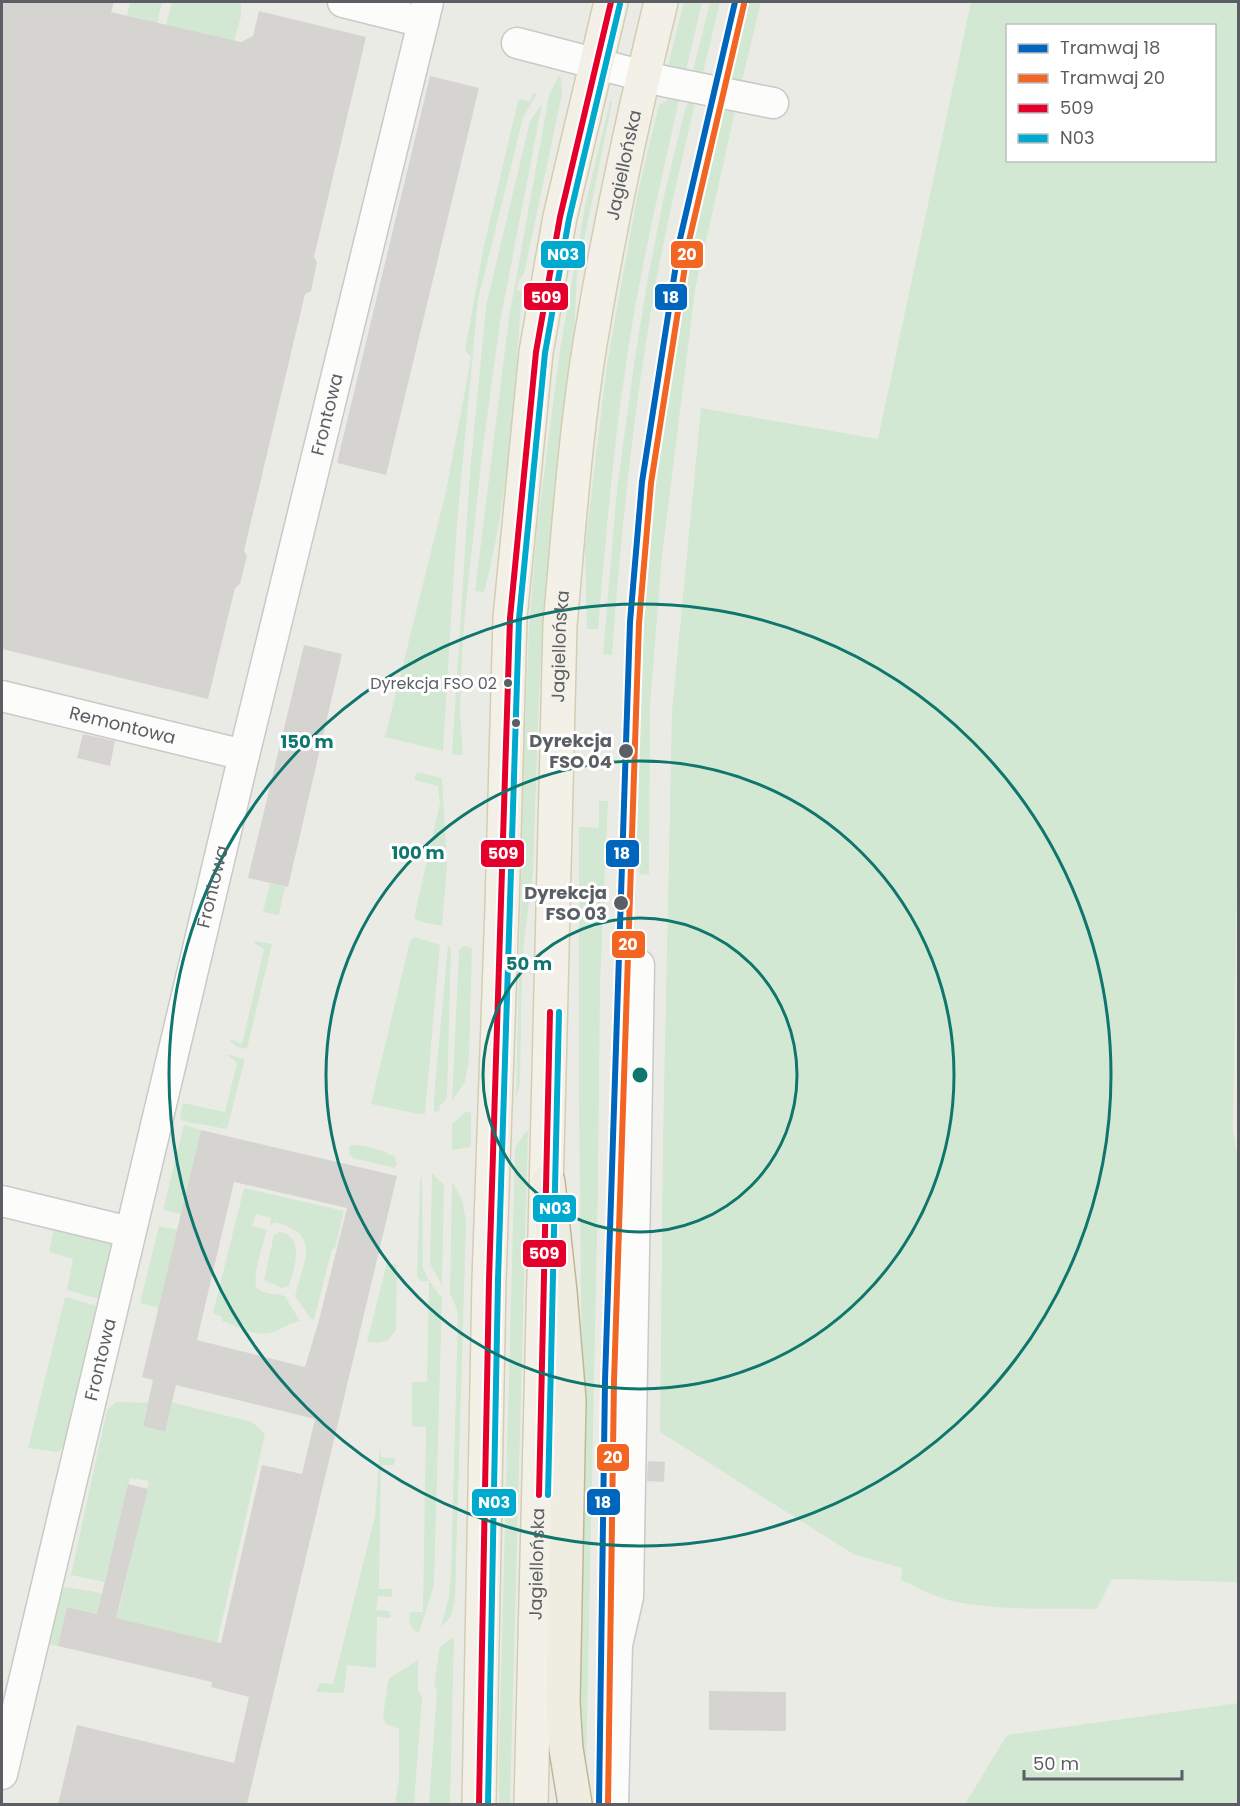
<svg xmlns="http://www.w3.org/2000/svg" width="1240" height="1806" font-family="Poppins,sans-serif">
<rect width="100%" height="100%" fill="#ebebe6"/>
<g fill="#d3e8d2" fill-rule="evenodd">
<path d="M 130,2 L 162,2 L 157,23 L 127,15 Z"/>
<path d="M 172,2 L 235,2 L 241,3 L 241,16 L 234,41 L 166,25 Z"/>
<path d="M 684,2 L 702,2 L 686,71 L 670,70 L 668,65 Z"/>
<path d="M 710,2 L 720,2 L 701,81 L 691,79 Z"/>
<path d="M 741,2 L 761,2 L 740,89 L 721,84 Z"/>
<path d="M 971,2 L 1238,2 L 1238,808 L 1233,1130 L 1238,1158 L 1238,1582 L 1112,1579 L 1097,1609 C 1051,1608 1002,1611 957,1602 C 938,1599 918,1588 901,1580 L 902,1568 L 853,1554 L 660,1432 L 663,1140 L 672,711 L 701,408 L 878,439 ZM 1008,26 L 1214,26 L 1214,160 L 1008,160 Z"/>
<path d="M 559,75 L 561,79 L 562,94 L 524,274 L 519,280 L 517,290 L 522,292 C 514,392 510,494 484,592 L 475,591 L 509,318 L 549,95 Z"/>
<path d="M 533,93 L 537,93 L 523,118 L 478,300 L 457,523 L 443,751 L 385,737 L 446,491 L 469,369 L 471,356 L 465,351 L 483,250 L 518,101 L 520,99 L 530,102 Z"/>
<path d="M 680,95 C 662,178 642,260 629,344 C 614,439 606,534 598,629 L 587,629 L 585,547 L 607,364 L 638,192 L 659,105 L 672,97 Z"/>
<path d="M 690,98 L 696,99 C 682,160 667,221 656,282 C 634,406 621,530 612,655 L 603,654 L 617,489 L 634,364 L 648,277 L 664,196 L 684,113 Z"/>
<path d="M 610,101 L 612,103 L 577,275 L 574,340 L 557,475 L 544,603 L 539,695 L 533,871 L 522,960 L 520,1085 L 516,1098 L 524,757 L 529,626 L 537,529 L 560,350 L 585,206 Z"/>
<path d="M 715,103 L 736,107 L 695,290 L 662,555 L 650,706 L 649,875 L 639,874 L 641,847 L 626,846 L 635,616 L 651,457 L 672,308 Z"/>
<path d="M 542,104 L 500,322 L 482,455 L 466,604 L 462,652 L 460,713 L 463,755 L 452,754 L 470,472 L 486,306 L 530,121 Z"/>
<path d="M 417,772 L 442,778 L 447,867 L 442,926 L 422,922 L 414,918 L 440,803 L 438,786 L 414,780 Z"/>
<path d="M 599,801 L 608,801 L 600,984 L 598,1187 L 586,1772 L 580,1730 L 579,1655 L 582,1385 L 579,1107 L 579,827 L 599,828 Z"/>
<path d="M 270,883 L 285,887 L 279,914 L 277,915 L 263,912 Z"/>
<path d="M 415,937 L 440,945 L 425,1114 L 419,1114 L 371,1104 L 410,941 Z"/>
<path d="M 256,941 L 272,944 L 247,1049 L 237,1047 L 230,1041 L 231,1039 L 242,1044 L 264,949 L 254,943 Z"/>
<path d="M 448,945 L 451,949 L 447,1098 L 439,1107 L 440,1111 L 434,1112 L 434,1097 Z"/>
<path d="M 464,946 L 472,948 L 469,1059 L 465,1082 L 452,1101 L 459,950 Z"/>
<path d="M 226,1054 L 245,1059 L 227,1129 L 182,1121 L 180,1115 L 183,1103 L 225,1112 L 237,1063 Z"/>
<path d="M 467,1111 L 471,1113 L 471,1145 L 470,1147 L 452,1150 L 452,1124 Z"/>
<path d="M 184,1125 L 201,1130 L 181,1214 L 163,1210 Z"/>
<path d="M 526,1131 L 528,1132 L 510,1804 L 499,1804 L 499,1751 L 515,1148 Z"/>
<path d="M 352,1145 C 366,1145 383,1150 395,1157 L 397,1165 L 394,1168 L 353,1158 L 349,1153 L 349,1147 Z"/>
<path d="M 432,1173 L 444,1185 L 442,1285 L 430,1264 Z"/>
<path d="M 422,1175 L 423,1268 L 429,1281 L 442,1298 L 434,1585 L 419,1633 C 410,1629 408,1622 410,1612 L 423,1612 L 426,1427 L 412,1426 L 412,1382 L 427,1382 L 429,1281 L 421,1281 L 417,1276 L 420,1181 Z"/>
<path d="M 452,1182 L 462,1199 L 466,1221 L 455,1598 L 451,1616 L 441,1627 L 449,1596 L 451,1574 L 458,1316 L 456,1307 L 450,1294 Z"/>
<path d="M 244,1188 L 344,1211 L 335,1248 L 332,1249 L 314,1320 L 310,1318 L 295,1296 C 304,1259 322,1234 274,1222 L 270,1226 L 271,1218 L 256,1214 L 252,1226 L 267,1230 C 264,1241 251,1279 257,1288 C 262,1294 278,1294 285,1296 L 300,1321 C 289,1323 283,1329 273,1332 C 259,1338 236,1326 222,1321 L 222,1317 L 213,1313 Z"/>
<path d="M 55,1224 L 111,1242 L 115,1249 L 103,1300 L 67,1290 L 73,1259 L 49,1252 Z"/>
<path d="M 159,1226 L 177,1230 L 159,1308 L 140,1303 Z"/>
<path d="M 280,1232 C 306,1238 294,1267 289,1286 L 282,1288 L 264,1280 L 274,1235 Z"/>
<path d="M 387,1263 L 397,1265 L 396,1330 L 388,1340 L 379,1343 L 367,1342 Z"/>
<path d="M 65,1297 L 101,1307 L 69,1442 L 57,1452 L 28,1448 Z"/>
<path d="M 158,1399 L 252,1422 L 265,1434 L 217,1642 L 68,1607 L 58,1646 L 48,1644 L 61,1590 L 65,1587 L 102,1593 L 99,1605 L 119,1609 L 149,1481 L 130,1478 L 104,1582 L 71,1575 L 107,1410 L 116,1402 L 154,1403 L 146,1409 L 143,1426 L 165,1432 Z"/>
<path d="M 380,1444 L 381,1457 L 395,1458 L 394,1465 L 381,1465 L 379,1589 L 392,1589 L 392,1597 L 378,1596 L 376,1610 L 389,1611 L 391,1616 L 390,1618 L 377,1617 L 376,1668 L 347,1665 L 344,1693 L 316,1692 L 320,1683 L 333,1684 L 375,1516 Z"/>
<path d="M 454,1637 L 450,1804 L 429,1804 L 437,1691 L 434,1685 L 440,1647 Z"/>
<path d="M 418,1660 L 418,1690 L 422,1697 L 414,1804 L 395,1804 L 399,1779 L 399,1729 L 386,1724 L 383,1718 L 388,1681 L 391,1677 Z"/>
<path d="M 1238,1703 L 1238,1804 L 965,1804 L 1007,1735 Z"/>
</g>
<g fill="#d5d4d1" fill-rule="evenodd">
<path d="M 2,2 L 114,2 L 111,12 L 241,42 L 253,36 L 259,11 L 366,37 L 314,257 L 317,262 L 311,291 L 305,294 L 244,551 L 247,556 L 240,584 L 235,588 L 208,699 L 2,649 Z"/>
<path d="M 430,76 L 479,88 L 386,475 L 337,463 Z"/>
<path d="M 304,645 L 342,654 L 288,887 L 248,878 Z"/>
<path d="M 83,734 L 115,741 L 110,766 L 77,758 Z"/>
<path d="M 201,1130 L 397,1176 L 247,1804 L 58,1804 L 77,1725 L 234,1763 L 249,1697 L 211,1687 L 212,1682 L 58,1646 L 67,1607 L 97,1614 L 128,1484 L 148,1489 L 116,1618 L 221,1643 L 262,1465 L 302,1474 L 315,1419 L 176,1385 L 165,1432 L 143,1426 L 153,1380 L 142,1377 ZM 234,1182 L 347,1208 L 319,1320 L 305,1367 L 197,1340 Z"/>
<path d="M 648,1461 L 665,1462 L 664,1482 L 647,1481 Z"/>
<path d="M 709,1691 L 786,1692 L 786,1731 L 709,1730 Z"/>
</g>
<g fill="none" stroke-linecap="round" stroke-linejoin="round">
<defs>
<g id="minor">
<path d="M 343,2 L 423,22"/>
<path d="M 517,43 L 663,81 L 773,103"/>
<path id="s1" d="M 2,696 L 244,755"/>
<path d="M 2,1201 L 130,1232"/>
<path id="s2" d="M 2,1774 L 244,755 L 428,2"/>
<path d="M 613,1804 L 617,1645 L 628,1597 L 639,965"/>
</g>
<g id="major">
<path d="M 479,1804 L 489,1280 L 502,907 L 510,618 L 536,352 L 560,217 L 611,2"/>
<path id="s3" d="M 531,1804 L 560,625 C 568,538 574,450 587,363 C 606,241 632,121 661,2"/>
</g>
<path id="highway" d="M 548,1182 L 560,1292 L 569,1400 L 563,1703 L 566,1749 L 575,1804"/>
</defs>
<use href="#minor" stroke="#c9c9c8" stroke-width="33"/>
<use href="#major" stroke="#d3cdb3" stroke-width="36"/>
<use href="#highway" stroke="#c3b792" stroke-width="36"/>
<use href="#minor" stroke="#fcfcfb" stroke-width="30"/>
<use href="#major" stroke="#f3f1e7" stroke-width="33"/>
<use href="#highway" stroke="#efede1" stroke-width="33"/>
<defs>
<g id="bus-1">
<path d="M 539,1495 L 550,1012"/>
<path d="M 479,1804 L 489,1280 L 510,618 L 536,352 L 560,217 L 611,2"/>
</g>
<g id="bus-2">
<path d="M 548,1495 L 559,1012"/>
<path d="M 488,1804 L 498,1280 L 519,619 L 545,353 L 569,219 L 620,4"/>
</g>
</defs>
<use href="#bus-1" stroke="#fff" stroke-width="10"/>
<use href="#bus-2" stroke="#fff" stroke-width="10"/>
<use href="#bus-1" stroke="#e4002b" stroke-width="6"/>
<use href="#bus-2" stroke="#00a9ce" stroke-width="6"/>
<defs>
<path id="tram-1" d="M 599,1804 L 605,1381 L 630,622 L 642,482 L 680,239 L 735,2"/>
<path id="tram-2" d="M 608,1804 L 614,1381 L 639,623 L 651,483 L 689,241 L 744,4"/>
</defs>
<use href="#tram-1" stroke="#fff" stroke-width="10"/>
<use href="#tram-2" stroke="#fff" stroke-width="10"/>
<use href="#tram-1" stroke="#0065bd" stroke-width="6"/>
<use href="#tram-2" stroke="#f26522" stroke-width="6"/>
</g>
<g fill="none" stroke="#0f766e" stroke-width="3">
<circle cx="640" cy="1075" r="157"/>
<circle cx="640" cy="1075" r="314"/>
<circle cx="640" cy="1075" r="471"/>
</g>
<g fill="#5b5f64" stroke="#fff" stroke-width="2">
<circle cx="508" cy="683" r="5"/>
<circle cx="516" cy="723" r="5"/>
<circle cx="626" cy="751" r="8"/>
<circle cx="621" cy="903" r="8"/>
</g>
<g text-anchor="middle" stroke-width="6" stroke-linejoin="round" paint-order="stroke">
<g font-size="16" fill="#5b5f64" stroke="#fff" text-anchor="end">
<text x="497" y="689">Dyrekcja FSO 02</text>
</g>
<g font-size="18" fill="#5b5f64" stroke="#fff">
<text dy="6" stroke="none"><textPath href="#s3" startOffset="1644">Jagiellońska</textPath></text>
<text dy="6" stroke="none"><textPath href="#s2" startOffset="1398">Frontowa</textPath></text>
<text dy="6" stroke="none"><textPath href="#s3" startOffset="1158">Jagiellońska</textPath></text>
<text dy="6" stroke="none"><textPath href="#s1" startOffset="124">Remontowa</textPath></text>
<text dy="6" stroke="none"><textPath href="#s2" startOffset="912">Frontowa</textPath></text>
<text dy="6" stroke="none"><textPath href="#s2" startOffset="426">Frontowa</textPath></text>
<text dy="6" stroke="none"><textPath href="#s3" startOffset="240">Jagiellońska</textPath></text>
</g>
<g font-size="18" font-weight="bold" fill="#5b5f64" stroke="#fff" text-anchor="end">
<text x="612" y="747">Dyrekcja<tspan x="612" dy="21">FSO 04</tspan></text>
<text x="607" y="899">Dyrekcja<tspan x="607" dy="21">FSO 03</tspan></text>
</g>
</g>
<circle cx="640" cy="1075" r="9" fill="#0f766e" stroke="#fff" stroke-width="3"/>
<g font-size="18" text-anchor="middle" font-weight="bold" fill="#0f766e" stroke="#fff" stroke-width="6" stroke-linejoin="round" paint-order="stroke">
<text x="307" y="748">150 m</text>
<text x="418" y="859">100 m</text>
<text x="529" y="970">50 m</text>
</g>
<g stroke="#fff" stroke-width="2">
<rect x="540" y="240" width="46" height="29" rx="6" fill="#00a9ce"/>
<rect x="670" y="240" width="34" height="29" rx="6" fill="#f26522"/>
<rect x="523" y="282" width="46" height="29" rx="6" fill="#e4002b"/>
<rect x="654" y="283" width="34" height="28" rx="6" fill="#0065bd"/>
<rect x="605" y="839" width="35" height="29" rx="6" fill="#0065bd"/>
<rect x="480" y="839" width="45" height="29" rx="6" fill="#e4002b"/>
<rect x="611" y="930" width="35" height="29" rx="6" fill="#f26522"/>
<rect x="532" y="1194" width="45" height="29" rx="6" fill="#00a9ce"/>
<rect x="522" y="1239" width="45" height="29" rx="6" fill="#e4002b"/>
<rect x="596" y="1443" width="34" height="29" rx="6" fill="#f26522"/>
<rect x="586" y="1488" width="35" height="28" rx="6" fill="#0065bd"/>
<rect x="471" y="1488" width="46" height="29" rx="6" fill="#00a9ce"/>
</g>
<g font-size="16" text-anchor="middle" font-weight="bold" fill="#fff">
<text x="563" y="260">N03</text>
<text x="687" y="260">20</text>
<text x="546" y="303">509</text>
<text x="671" y="303">18</text>
<text x="622" y="859">18</text>
<text x="503" y="859">509</text>
<text x="628" y="950">20</text>
<text x="555" y="1214">N03</text>
<text x="544" y="1259">509</text>
<text x="613" y="1463">20</text>
<text x="603" y="1508">18</text>
<text x="494" y="1508">N03</text>
</g>
<rect width="1240" height="1806" fill="none" stroke="#5b5f64" stroke-width="6"/>
<rect x="1006" y="24" width="210" height="138" fill="#ffffff" stroke="#bdbfc1" stroke-width="1.5"/>
<rect x="1018" y="44" width="30" height="9" fill="#0065bd" stroke="#bdbfc1" stroke-width="1.5"/>
<text x="1060" y="54" font-size="18" fill="#5b5f64">Tramwaj 18</text>
<rect x="1018" y="74" width="30" height="9" fill="#f26522" stroke="#bdbfc1" stroke-width="1.5"/>
<text x="1060" y="84" font-size="18" fill="#5b5f64">Tramwaj 20</text>
<rect x="1018" y="104" width="30" height="9" fill="#e4002b" stroke="#bdbfc1" stroke-width="1.5"/>
<text x="1060" y="114" font-size="18" fill="#5b5f64">509</text>
<rect x="1018" y="134" width="30" height="9" fill="#00a9ce" stroke="#bdbfc1" stroke-width="1.5"/>
<text x="1060" y="144" font-size="18" fill="#5b5f64">N03</text>
<path d="M1024 1770v9h158v-9" fill="none" stroke="#5b5f64" stroke-width="3"/>
<text x="1033" y="1770" font-size="18" fill="#5b5f64" stroke="#ffffff" stroke-width="4.5" paint-order="stroke">50 m</text>
</svg>
